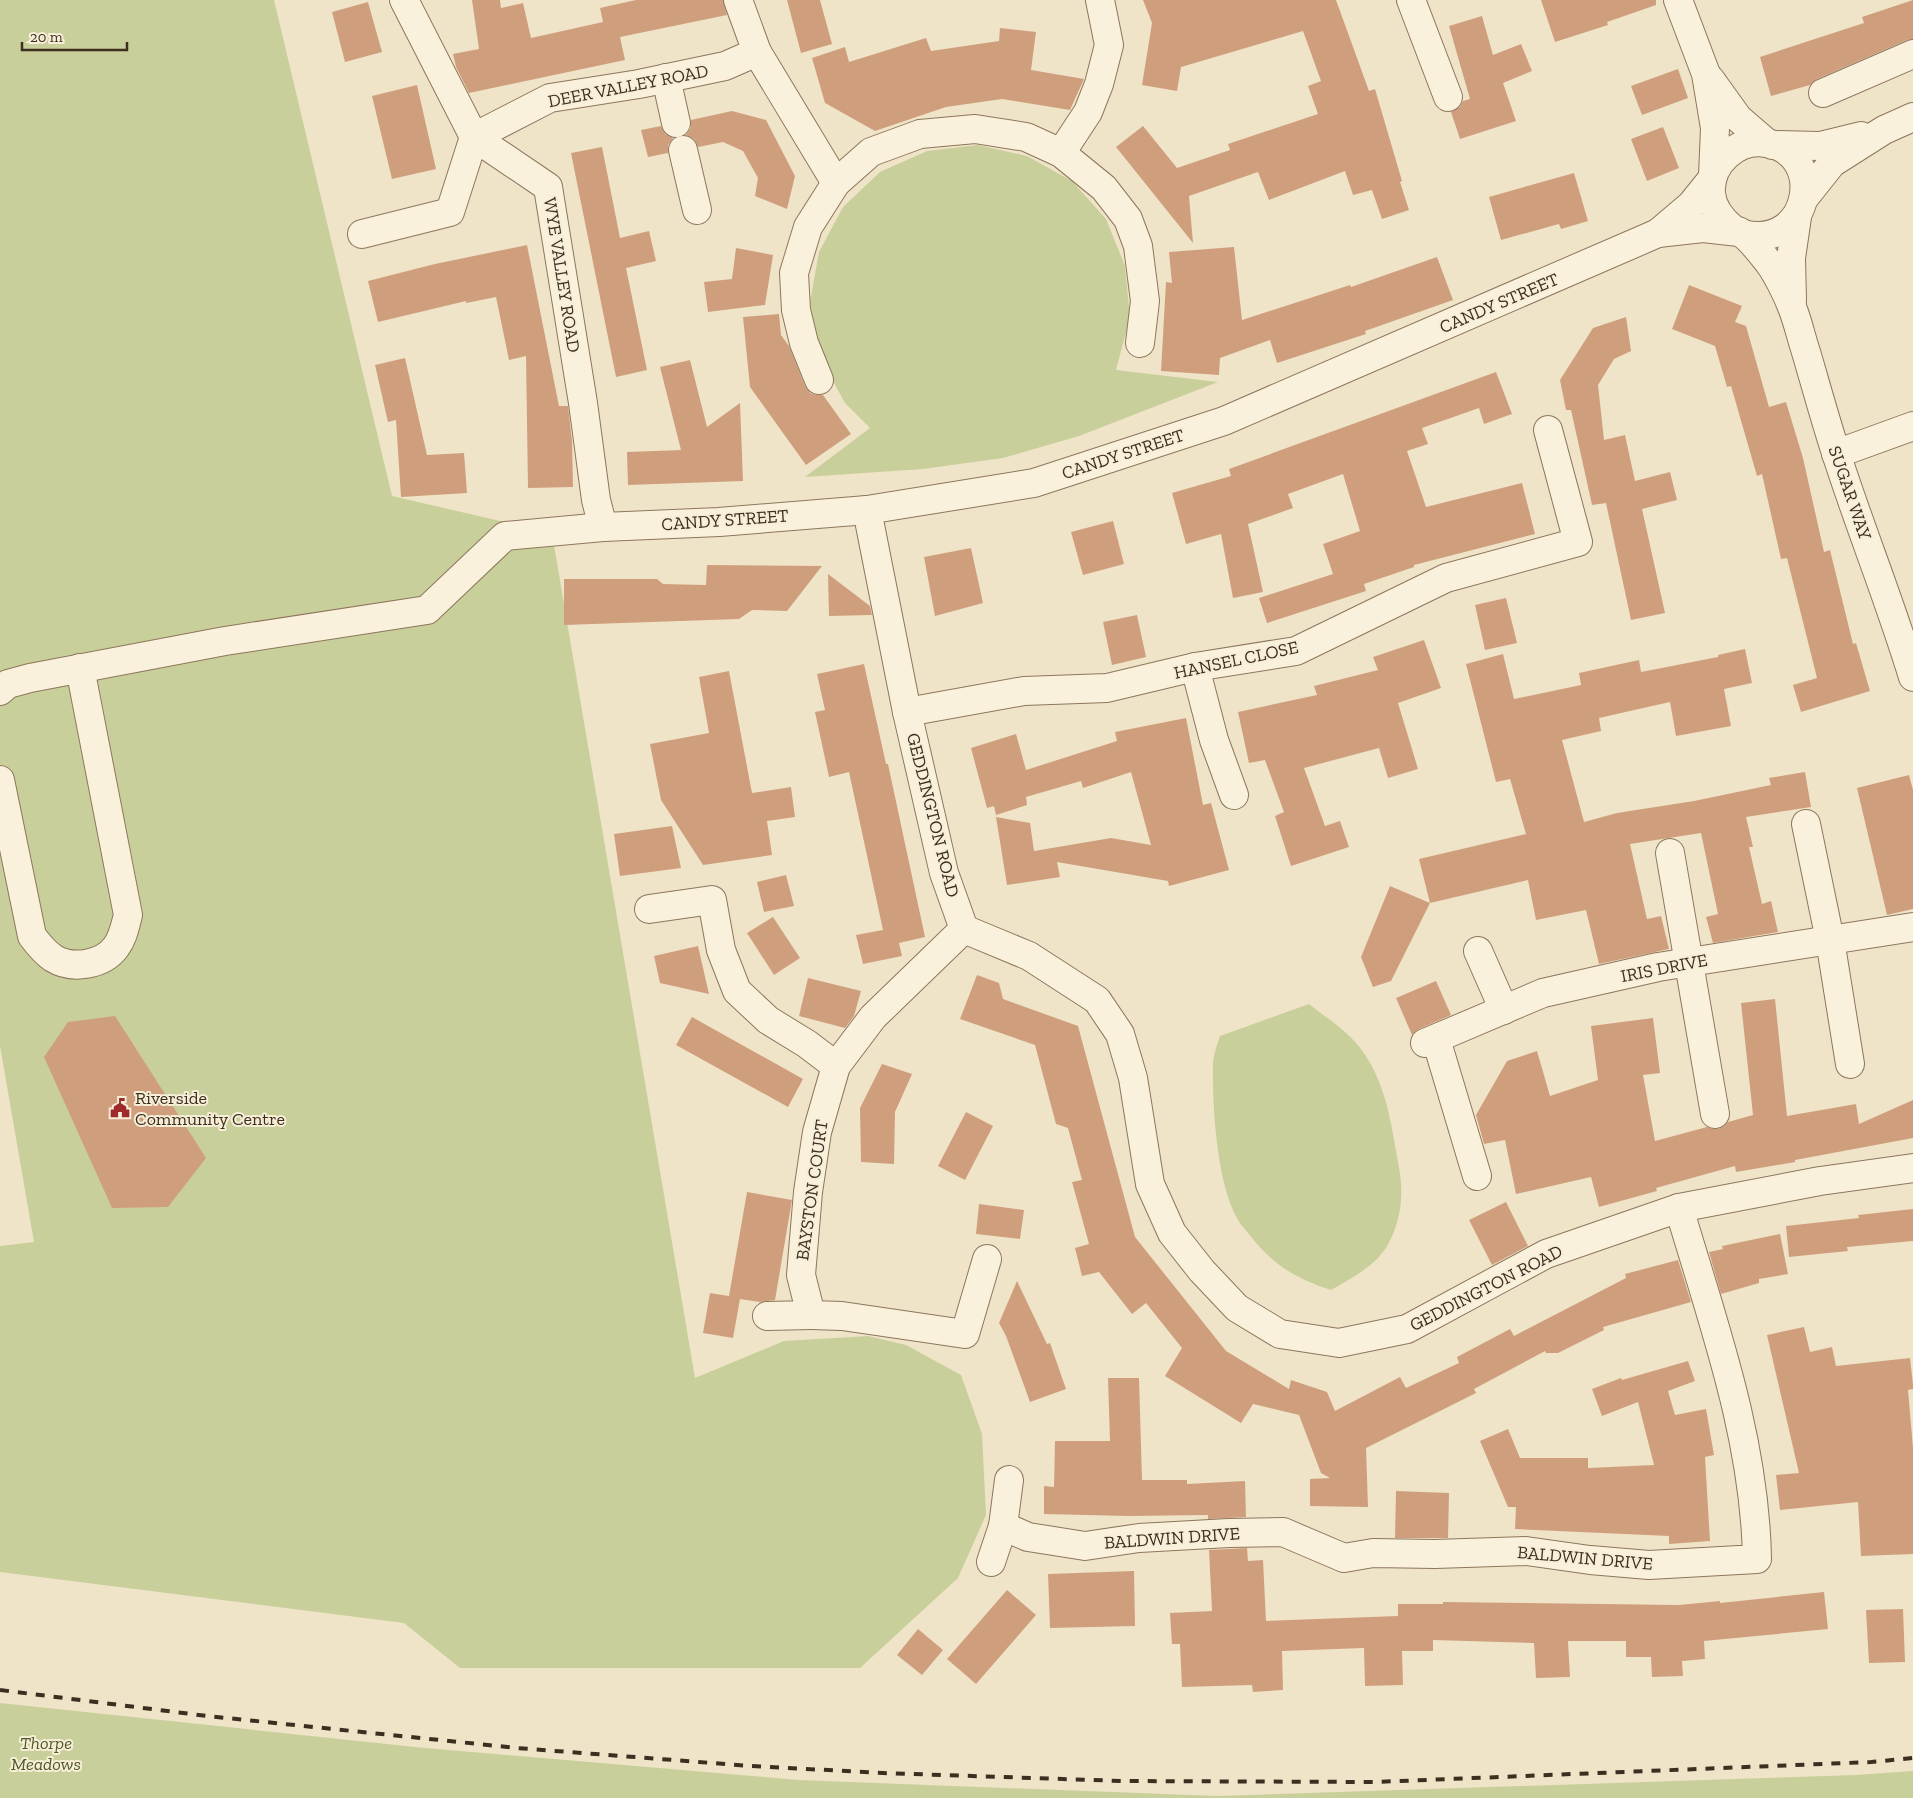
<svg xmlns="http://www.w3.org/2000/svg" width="1913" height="1798" font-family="'Zilla Slab',serif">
<rect width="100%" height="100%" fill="#f0e4c8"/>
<g fill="#c9cf9b">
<path d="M 0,0 L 274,0 L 392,496 L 552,533 L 695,1378 L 784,1341 L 868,1336 L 906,1345 L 961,1375 L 982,1434 L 986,1515 L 958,1578 L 860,1668 L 460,1668 L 404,1623 L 0,1572 L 0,1246 L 34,1242 L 0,1046 Z"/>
<path d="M 978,145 L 1027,156 L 1072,181 L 1106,219 L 1125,266 L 1130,317 L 1116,370 L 1218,382 L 1079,436 L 1003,458 L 923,469 L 805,477 L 870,428 L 845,403 L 819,356 L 810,302 L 819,252 L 843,207 L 880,172 L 927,151 Z"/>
<path d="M 1309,1004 C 1324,1016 1343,1028 1356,1043 C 1381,1072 1389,1109 1395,1145 C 1397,1158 1400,1170 1401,1183 C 1403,1208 1396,1239 1378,1258 C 1365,1271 1347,1281 1331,1290 C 1294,1278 1272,1264 1248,1233 C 1244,1228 1240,1224 1237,1218 C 1217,1183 1212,1106 1213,1065 C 1213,1056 1217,1045 1220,1036 Z"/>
<path d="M 0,1703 L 425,1748 L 799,1780 L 1217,1796 L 1856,1775 L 1913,1771 L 1913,1798 L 0,1798 Z"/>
</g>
<g fill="#cf9f7d">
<path d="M 472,0 L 500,0 L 501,8 L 523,3 L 531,38 L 603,22 L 600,8 L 636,0 L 723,0 L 727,15 L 620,37 L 625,60 L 469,93 L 456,67 L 453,54 L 479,49 Z"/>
<path d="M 787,0 L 820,0 L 832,44 L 801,53 Z"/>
<path d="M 1143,0 L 1336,0 L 1369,91 L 1375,89 L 1402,181 L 1400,182 L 1409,210 L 1382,219 L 1372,190 L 1353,195 L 1345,171 L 1269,200 L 1258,172 L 1189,196 L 1193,243 L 1116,147 L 1143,126 L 1177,168 L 1230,150 L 1228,144 L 1318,114 L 1308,86 L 1321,81 L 1303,31 L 1181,67 L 1177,91 L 1142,85 L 1152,23 Z"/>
<path d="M 1541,0 L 1656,0 L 1656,5 L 1607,22 L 1608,25 L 1555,42 Z"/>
<path d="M 1913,0 L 1913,39 L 1907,40 L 1817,79 L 1810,85 L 1771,96 L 1760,57 L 1864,23 L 1862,17 Z"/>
<path d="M 368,2 L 382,52 L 345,62 L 332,12 Z"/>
<path d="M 1482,16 L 1493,55 L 1521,44 L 1532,71 L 1503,83 L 1516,121 L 1460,139 L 1451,112 L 1460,107 L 1463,101 L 1470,99 L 1449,26 Z"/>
<path d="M 1000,28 L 1036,32 L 1031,70 L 1084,79 L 1070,110 L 1002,99 L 946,107 L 875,131 L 825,103 L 812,58 L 845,47 L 849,62 L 926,38 L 931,51 L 999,41 Z"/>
<path d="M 1678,69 L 1688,98 L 1642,115 L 1631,86 Z"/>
<path d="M 417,85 L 436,169 L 392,179 L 372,96 Z"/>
<path d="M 732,111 L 766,120 L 795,176 L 787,209 L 755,196 L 758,178 L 743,151 L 723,142 L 698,147 L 694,139 L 686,135 L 691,128 L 691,120 Z"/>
<path d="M 661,126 L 665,134 L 673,138 L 668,145 L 668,153 L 648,157 L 641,130 Z"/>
<path d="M 1663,127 L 1679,168 L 1647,181 L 1631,139 Z"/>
<path d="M 602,147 L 620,238 L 649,231 L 656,261 L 626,268 L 647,370 L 616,377 L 571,153 Z"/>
<path d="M 1574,173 L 1588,221 L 1561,229 L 1559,224 L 1501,240 L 1489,197 Z"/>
<path d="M 527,245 L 559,406 L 568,406 L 572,441 L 573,487 L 528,488 L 526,356 L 509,360 L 496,297 L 466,303 L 466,301 L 378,322 L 368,281 L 435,264 Z"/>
<path d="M 1234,247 L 1242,320 L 1350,285 L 1351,287 L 1437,257 L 1453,300 L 1365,331 L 1366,334 L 1277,363 L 1270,340 L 1220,358 L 1219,375 L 1161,371 L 1166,282 L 1172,283 L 1169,252 Z"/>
<path d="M 736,248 L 773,255 L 765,305 L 708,312 L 704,282 L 732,279 Z"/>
<path d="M 1689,285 L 1742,306 L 1735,322 L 1746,326 L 1769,407 L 1786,402 L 1803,458 L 1824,552 L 1830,550 L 1853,644 L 1856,643 L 1870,691 L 1801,712 L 1793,685 L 1817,678 L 1787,558 L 1781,559 L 1762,474 L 1757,476 L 1731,386 L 1727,387 L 1715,346 L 1672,329 Z"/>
<path d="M 779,314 L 781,335 L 789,346 L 805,386 L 810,393 L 816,395 L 823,395 L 851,434 L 806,465 L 750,387 L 743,317 Z"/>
<path d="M 1626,317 L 1631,351 L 1614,359 L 1598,385 L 1604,440 L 1625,435 L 1635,481 L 1670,472 L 1677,500 L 1642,509 L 1665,613 L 1631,620 L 1606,503 L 1592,505 L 1571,410 L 1566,410 L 1560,380 L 1593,328 Z"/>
<path d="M 405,358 L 427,455 L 464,453 L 467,493 L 401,497 L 396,420 L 388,422 L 375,365 Z"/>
<path d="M 690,360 L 707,427 L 740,403 L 743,481 L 628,485 L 627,452 L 681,450 L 660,367 Z"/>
<path d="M 1496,372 L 1512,414 L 1484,424 L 1479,408 L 1422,428 L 1428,444 L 1407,451 L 1426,507 L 1522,483 L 1535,534 L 1414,565 L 1414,567 L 1364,584 L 1366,591 L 1267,623 L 1259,598 L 1333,574 L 1323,544 L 1360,531 L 1343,474 L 1288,494 L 1293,508 L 1248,524 L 1263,592 L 1233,598 L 1221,534 L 1186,544 L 1172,493 L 1231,476 L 1229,469 Z"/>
<path d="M 1113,521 L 1124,564 L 1083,575 L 1071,532 Z"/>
<path d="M 971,548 L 983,603 L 935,616 L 924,557 Z"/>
<path d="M 707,565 L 822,566 L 787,611 L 752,610 L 739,619 L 564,625 L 564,579 L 657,579 L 663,584 L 706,585 Z"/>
<path d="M 828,574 L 870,606 L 872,615 L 829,616 Z"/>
<path d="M 1506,598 L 1517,643 L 1485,650 L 1475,605 Z"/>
<path d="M 1137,615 L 1146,657 L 1112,665 L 1103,622 Z"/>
<path d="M 1424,640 L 1441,688 L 1398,703 L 1418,769 L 1388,778 L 1379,748 L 1304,768 L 1325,826 L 1340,821 L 1349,847 L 1291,866 L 1275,816 L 1284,812 L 1265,760 L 1249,763 L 1238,712 L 1317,695 L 1314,686 L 1378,670 L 1373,657 Z"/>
<path d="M 1745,649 L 1752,683 L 1724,689 L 1731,726 L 1676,736 L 1670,702 L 1599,718 L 1601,731 L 1562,740 L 1584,822 L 1617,813 L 1694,801 L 1771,785 L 1769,778 L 1805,772 L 1811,807 L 1746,817 L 1753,847 L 1749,847 L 1762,904 L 1771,901 L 1778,932 L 1713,943 L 1706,917 L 1718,914 L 1701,833 L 1630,844 L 1647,919 L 1661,916 L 1669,949 L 1599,964 L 1586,910 L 1536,920 L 1528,880 L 1430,903 L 1419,859 L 1526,834 L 1510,779 L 1496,782 L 1466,664 L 1503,654 L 1514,699 L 1581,685 L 1579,673 L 1639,660 L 1641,672 L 1718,657 L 1718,655 Z"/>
<path d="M 864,664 L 886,764 L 888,764 L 925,937 L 899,943 L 902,956 L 863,964 L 856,935 L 883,930 L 849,772 L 829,777 L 815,712 L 825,710 L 817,674 Z"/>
<path d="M 729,671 L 752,793 L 791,787 L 795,817 L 767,821 L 772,855 L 703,865 L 661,800 L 650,744 L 709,733 L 699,677 Z"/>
<path d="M 1186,718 L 1203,805 L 1211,803 L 1229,870 L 1169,886 L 1168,881 L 1057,862 L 1060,877 L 1007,885 L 996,817 L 1030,823 L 1034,851 L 1111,838 L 1151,845 L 1131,772 L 1083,788 L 1081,781 L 1026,797 L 1027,805 L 996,815 L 994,806 L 987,808 L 971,748 L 1016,734 L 1026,770 L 1117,741 L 1115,732 Z"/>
<path d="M 1909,775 L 1913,790 L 1913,909 L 1887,915 L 1857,788 Z"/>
<path d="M 672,826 L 681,868 L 620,876 L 614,834 Z"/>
<path d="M 786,875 L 794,906 L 764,912 L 757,882 Z"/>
<path d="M 1390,886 L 1430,903 L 1391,981 L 1373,987 L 1361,957 Z"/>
<path d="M 773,917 L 800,958 L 774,975 L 747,933 Z"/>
<path d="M 698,946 L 709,994 L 660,983 L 654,956 Z"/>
<path d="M 977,975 L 999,983 L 1003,999 L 1078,1026 L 1135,1237 L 1226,1351 L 1289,1389 L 1291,1380 L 1327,1392 L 1335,1411 L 1400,1377 L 1406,1388 L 1459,1363 L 1457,1357 L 1510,1329 L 1514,1336 L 1626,1278 L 1625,1274 L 1678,1260 L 1691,1302 L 1603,1327 L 1604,1330 L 1558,1353 L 1546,1353 L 1545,1351 L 1474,1389 L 1476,1393 L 1366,1448 L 1368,1507 L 1310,1506 L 1310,1479 L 1330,1478 L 1321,1473 L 1299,1415 L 1253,1404 L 1241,1423 L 1165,1376 L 1182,1348 L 1146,1303 L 1132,1314 L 1099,1272 L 1082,1276 L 1075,1248 L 1089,1244 L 1072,1182 L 1082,1180 L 1068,1128 L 1056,1124 L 1035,1045 L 960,1019 Z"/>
<path d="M 808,978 L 861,991 L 854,1016 L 845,1028 L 799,1016 Z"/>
<path d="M 1436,981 L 1451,1015 L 1419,1029 L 1412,1035 L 1396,998 Z"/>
<path d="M 1775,999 L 1787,1116 L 1856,1104 L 1859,1124 L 1913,1100 L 1913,1138 L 1795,1160 L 1795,1162 L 1736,1172 L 1735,1166 L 1656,1188 L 1657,1191 L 1599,1207 L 1591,1177 L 1516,1194 L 1505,1140 L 1484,1144 L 1476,1115 L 1507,1061 L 1537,1051 L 1550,1096 L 1598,1080 L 1591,1026 L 1653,1018 L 1660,1073 L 1643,1075 L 1655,1141 L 1707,1127 L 1718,1129 L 1725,1126 L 1728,1122 L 1753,1115 L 1741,1003 Z"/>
<path d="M 115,1016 L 206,1158 L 168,1207 L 112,1208 L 44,1057 L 68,1022 Z"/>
<path d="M 692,1017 L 803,1079 L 788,1107 L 676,1045 Z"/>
<path d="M 882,1064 L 912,1074 L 895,1112 L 894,1164 L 861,1162 L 860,1108 Z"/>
<path d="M 966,1112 L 993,1126 L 965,1180 L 938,1166 Z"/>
<path d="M 747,1192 L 792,1200 L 775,1300 L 760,1302 L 740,1299 L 733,1338 L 703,1333 L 710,1293 L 729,1296 Z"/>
<path d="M 1506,1202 L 1528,1246 L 1492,1265 L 1469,1220 Z"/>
<path d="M 979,1204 L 1024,1210 L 1020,1239 L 976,1234 Z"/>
<path d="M 1913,1209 L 1913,1241 L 1847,1247 L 1848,1251 L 1789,1257 L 1786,1226 L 1859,1218 L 1858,1215 Z"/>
<path d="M 1780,1234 L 1788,1274 L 1759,1279 L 1759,1283 L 1721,1294 L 1709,1252 L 1723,1249 L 1722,1246 Z"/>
<path d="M 1017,1281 L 1047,1344 L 1050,1343 L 1066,1389 L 1030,1402 L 1006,1336 L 999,1323 Z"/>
<path d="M 1804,1327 L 1810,1352 L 1832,1347 L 1836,1366 L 1910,1358 L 1913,1385 L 1913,1389 L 1908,1390 L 1913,1448 L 1913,1554 L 1861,1556 L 1858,1502 L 1780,1510 L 1776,1475 L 1799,1473 L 1767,1335 Z"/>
<path d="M 1688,1361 L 1695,1381 L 1668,1391 L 1675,1415 L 1706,1409 L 1714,1455 L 1705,1457 L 1710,1541 L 1669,1544 L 1669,1536 L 1515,1529 L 1516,1507 L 1508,1507 L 1480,1441 L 1508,1429 L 1520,1458 L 1588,1458 L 1588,1468 L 1654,1465 L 1638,1402 L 1602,1416 L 1592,1389 L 1621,1378 L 1622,1380 Z"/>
<path d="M 1108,1378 L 1139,1378 L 1142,1480 L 1187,1480 L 1187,1484 L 1245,1481 L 1246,1517 L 1208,1519 L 1208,1515 L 1128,1516 L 1044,1514 L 1044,1486 L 1054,1487 L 1055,1441 L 1110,1441 Z"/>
<path d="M 1396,1491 L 1449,1493 L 1448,1538 L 1395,1538 Z"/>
<path d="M 1247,1548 L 1248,1561 L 1263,1560 L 1266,1621 L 1398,1616 L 1398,1604 L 1443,1604 L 1443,1602 L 1679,1605 L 1720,1601 L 1720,1603 L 1824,1592 L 1828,1629 L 1704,1641 L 1705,1659 L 1682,1661 L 1683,1676 L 1652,1677 L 1651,1657 L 1626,1657 L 1626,1641 L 1568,1641 L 1570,1677 L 1536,1678 L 1534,1643 L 1433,1640 L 1433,1651 L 1402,1651 L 1403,1685 L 1365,1686 L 1364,1648 L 1282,1651 L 1283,1690 L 1253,1692 L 1252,1685 L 1182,1687 L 1180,1644 L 1172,1644 L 1170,1613 L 1212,1611 L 1209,1550 Z"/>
<path d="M 1134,1571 L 1135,1626 L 1050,1628 L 1048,1574 Z"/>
<path d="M 1007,1590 L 1036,1615 L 976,1684 L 947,1659 Z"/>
<path d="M 1903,1609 L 1905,1662 L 1869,1663 L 1866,1610 Z"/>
<path d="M 918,1629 L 943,1650 L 922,1675 L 897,1655 Z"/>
</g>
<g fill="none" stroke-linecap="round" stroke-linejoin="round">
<defs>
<g id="minor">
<path d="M 404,0 L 474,137 L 550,98 L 639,84 L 725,66 L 757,52"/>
<path d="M 738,0 L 757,52 L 836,183"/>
<path d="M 1411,0 L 1448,97"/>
<path d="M 1678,0 L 1706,74 L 1715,128 L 1713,176"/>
<path d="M 666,78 L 676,123"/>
<path d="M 1710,79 L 1738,118 L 1767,143"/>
<path d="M 1823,93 L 1913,54"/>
<path d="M 1773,145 L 1820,146 L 1861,136"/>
<path d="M 683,150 L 697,210"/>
<path d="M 1061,153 L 1088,112 L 1099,84 L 1109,45 L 1100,0"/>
<path d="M 1805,197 L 1832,163 L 1884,130 L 1913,117"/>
<path d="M 1658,233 L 1703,228 L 1739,232"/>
<path d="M 362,234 L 450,212 L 474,137 L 548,187 L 583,403 L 596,500 L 603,527"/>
<path d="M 1743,234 C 1811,251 1828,152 1766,143 C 1737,138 1709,164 1711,193 C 1712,207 1722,220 1733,229 C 1736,231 1740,231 1743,234 C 1752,241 1762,254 1769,263 C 1777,274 1787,294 1792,307 C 1798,322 1801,337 1806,352 C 1816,386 1825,419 1836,453 C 1860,528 1890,601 1913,677"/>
<path d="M 1792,300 L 1791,258 L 1797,217"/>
<path d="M 819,380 L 804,343 L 796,310 L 794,273 L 808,227 L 836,183 L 871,152 L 920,134 L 975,129 L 1026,137 L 1061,153 L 1104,188 L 1128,219 L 1138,246 L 1145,301 L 1140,343"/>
<path d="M 1836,454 L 1913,426"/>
<path d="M 867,510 L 907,712 L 944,873 L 964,929 L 1029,956 L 1097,1000 L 1120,1034 L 1133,1078 L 1150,1184 L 1172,1233 L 1202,1271 L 1237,1308 L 1280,1334 L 1339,1343 L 1407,1329 L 1546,1254 L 1679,1208 L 1820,1181 L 1913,1168"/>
<path d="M 1195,667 L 1214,740 L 1234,795"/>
<path d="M 0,691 L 8,684 L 30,678 L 225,641 L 427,610 L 505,536 L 603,527 L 719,522 L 867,510 L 1034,483 L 1224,421 L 1658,233 L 1691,205 L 1712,179"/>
<path d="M 907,712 L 1024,691 L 1107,688 L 1195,667 L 1296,651 L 1446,578 L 1578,542 L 1548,430"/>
<path d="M 0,780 L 32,936 C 38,944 44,952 53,958 C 72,970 103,965 116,947 C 123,938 125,926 128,915 L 80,668"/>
<path d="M 1806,824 L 1830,940 L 1850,1064"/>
<path d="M 1670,853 L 1715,1114"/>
<path d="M 649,909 L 712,900 L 721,950 L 737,991 L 768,1020 L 807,1044 L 836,1066"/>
<path d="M 1478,951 L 1504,1010"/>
<path d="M 1436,1039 L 1477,1176"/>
<path d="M 1425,1043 L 1543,993 L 1658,967 L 1913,927"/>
<path d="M 811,1315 L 842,1316 L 965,1334 L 987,1259"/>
<path d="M 767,1316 L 811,1315 L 801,1275 L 808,1192 L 817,1132 L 836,1066 L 873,1017 L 964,929"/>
<path d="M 1003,1526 L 1009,1480"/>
<path d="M 991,1562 L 1003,1526 L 1028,1537 L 1085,1546 L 1139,1538 L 1229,1533 L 1283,1532 L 1344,1558 L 1373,1553 L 1435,1554 L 1526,1551 L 1590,1560 L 1649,1565 L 1757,1559 C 1755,1438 1713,1323 1679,1208"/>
</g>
</defs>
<use href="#minor" stroke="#8d765c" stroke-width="30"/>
<use href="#minor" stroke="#faf1dc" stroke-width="28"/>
<path stroke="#3d2e20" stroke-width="4" stroke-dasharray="9 9" stroke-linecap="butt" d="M 0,1690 L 207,1716 L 517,1748 L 751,1766 L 883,1773 L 1122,1781 L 1375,1782 L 1871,1762 L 1913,1758"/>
</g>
<defs>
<symbol id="civic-bare" viewBox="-9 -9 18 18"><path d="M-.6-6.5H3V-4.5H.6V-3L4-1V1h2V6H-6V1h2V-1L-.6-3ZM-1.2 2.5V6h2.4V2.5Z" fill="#9e2a2b" stroke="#f7eed8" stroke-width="2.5" paint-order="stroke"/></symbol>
</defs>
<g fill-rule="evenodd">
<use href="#civic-bare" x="106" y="1094" width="28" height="28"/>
</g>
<g text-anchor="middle" stroke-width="4" stroke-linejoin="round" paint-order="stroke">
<g font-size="18" fill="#3d2e20" stroke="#f7eed8">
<text transform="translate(628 86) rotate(-11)" y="6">DEER VALLEY ROAD</text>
<text transform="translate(562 275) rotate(81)" y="6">WYE VALLEY ROAD</text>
<text transform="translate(1499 303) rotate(-23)" y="6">CANDY STREET</text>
<text transform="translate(1123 454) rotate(-18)" y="6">CANDY STREET</text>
<text transform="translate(1850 493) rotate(71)" y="6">SUGAR WAY</text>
<text transform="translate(725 520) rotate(-4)" y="6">CANDY STREET</text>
<text transform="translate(1236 660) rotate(-12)" y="6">HANSEL CLOSE</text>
<text transform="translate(933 815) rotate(76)" y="6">GEDDINGTON ROAD</text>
<text transform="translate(1664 968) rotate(-11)" y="6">IRIS DRIVE</text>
<text transform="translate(812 1190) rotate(-82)" y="6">BAYSTON COURT</text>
<text transform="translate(1486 1288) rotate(-27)" y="6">GEDDINGTON ROAD</text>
<text transform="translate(1172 1538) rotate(-4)" y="6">BALDWIN DRIVE</text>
<text transform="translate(1585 1558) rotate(5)" y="6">BALDWIN DRIVE</text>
</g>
<g font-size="18" fill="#3d2e20" stroke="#f7eed8" text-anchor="start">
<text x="135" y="1104">Riverside<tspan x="135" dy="21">Community Centre</tspan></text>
</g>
<g font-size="18" font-style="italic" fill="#4d5a26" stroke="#f7eed8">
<text x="46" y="1749">Thorpe<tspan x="46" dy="21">Meadows</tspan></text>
</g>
</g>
<path d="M22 42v8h105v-8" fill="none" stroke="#3d2e20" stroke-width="2.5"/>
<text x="30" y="42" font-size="15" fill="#3d2e20" stroke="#f7eed8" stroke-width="4" paint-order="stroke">20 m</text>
</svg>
